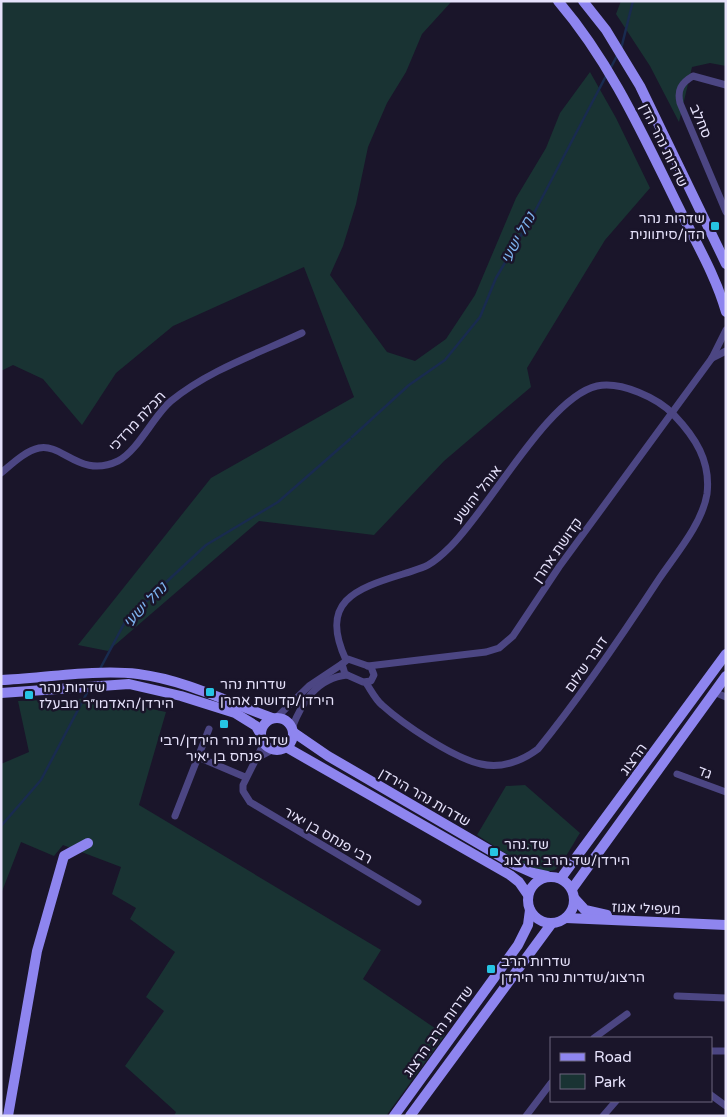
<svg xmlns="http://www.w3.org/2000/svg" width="727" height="1117" font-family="'Varela Round','Noto Sans Hebrew',sans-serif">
<rect width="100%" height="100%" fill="#1a152a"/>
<g fill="#193333">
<path d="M 1,1 L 452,1 L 422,34 L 406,72 L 387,103 L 368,147 L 356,204 L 343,246 L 330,275 L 387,352 L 415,361 L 446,339 L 475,295 L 516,198 L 546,148 L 560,113 L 590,72 L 616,118 L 650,188 L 605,240 L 527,368 L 531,387 L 444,461 L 374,535 L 259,521 L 108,651 L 78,645 L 211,478 L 354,397 L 304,267 L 173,326 L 116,373 L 82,425 L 43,379 L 13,365 L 1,371 Z"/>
<path d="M 621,1 L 726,1 L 726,66 L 710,63 L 692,67 L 679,122 L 650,66 L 616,14 Z"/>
<path d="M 100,698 L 166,712 L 139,805 L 381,950 L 363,979 L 445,1035 L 386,1116 L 174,1116 L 176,1112 L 125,1066 L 164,1011 L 146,997 L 175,952 L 130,919 L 136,908 L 112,894 L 121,867 L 63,845 L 54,856 L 21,842 L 1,894 L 1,764 L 29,752 L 18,701 Z"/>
<path d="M 525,785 L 580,833 C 574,842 564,862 556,869 C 541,880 492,844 477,835 L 506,786 Z"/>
</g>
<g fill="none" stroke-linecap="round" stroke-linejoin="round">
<g stroke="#192b4f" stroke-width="2.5">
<path d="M 621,49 L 633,1"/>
<path d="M 610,69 L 618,54"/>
<path d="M 352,437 L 409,385 L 445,360 L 480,317 L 496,278 L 532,217 L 606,76"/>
<path d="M 100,669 L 125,622 L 161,587 L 206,545 L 278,502 L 350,439"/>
<path d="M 1,826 L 41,780 L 89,689"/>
</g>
<g stroke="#4c4683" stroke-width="7">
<path d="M 726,85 L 693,76 C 681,83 677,90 680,103 L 726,212"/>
<path d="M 712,358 L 726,351"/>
<path d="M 1,473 C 12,464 25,451 39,448 C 63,443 80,479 118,461 C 138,451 154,415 171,401 C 209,370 257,354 302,333"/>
<path d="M 348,659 L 371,667 L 374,675 L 371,681 L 363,682 L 345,674 L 342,664 Z"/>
<path d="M 346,660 C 319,602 354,589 403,574 C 411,571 421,569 428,565 C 435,561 443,554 449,548 C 488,511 548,397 597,386 C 621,381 658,398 674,415 C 695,437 711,461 707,494 C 702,524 676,554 659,579 C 621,637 582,695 538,749 C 522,761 501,769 481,764 C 453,758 403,724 382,705 C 375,699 371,690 366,683"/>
<path d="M 368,666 L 486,652 L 499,648 L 513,636 L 559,567 L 712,358 L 726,330"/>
<path d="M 714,692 L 726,697"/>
<path d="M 276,718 L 309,686 L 342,664"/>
<path d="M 292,728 C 302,702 317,678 347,675"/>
<path d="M 264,743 L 243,785 L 243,791 L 250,802 L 418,902"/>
<path d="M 198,757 L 245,777"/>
<path d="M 259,757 L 274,749"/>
<path d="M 677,774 L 726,792"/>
<path d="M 175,816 L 209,729"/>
<path d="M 677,996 L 726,998"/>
<path d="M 594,1038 L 627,1014"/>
<path d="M 711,1051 L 726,1051"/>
<path d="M 711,1095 L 726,1106"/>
<path d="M 526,1116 L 551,1083"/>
<path d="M 603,1116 L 616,1101"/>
</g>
<g stroke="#8e85ef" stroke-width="10">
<path d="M 558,1 C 611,63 643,135 679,208 C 695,241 716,276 726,312"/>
<path d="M 583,1 L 606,30 L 640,86 L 726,264"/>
<path d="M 1,680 C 43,678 97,669 138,674 C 185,680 228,702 272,718"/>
<path d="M 1,693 L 129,684 L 181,696 L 235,713 L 256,726 L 261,735"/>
<circle cx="277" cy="734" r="16"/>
<path d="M 293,732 L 328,756 L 515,865 L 533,873 L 547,876"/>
<path d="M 286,747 L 510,875 L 519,882 L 528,895"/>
<circle cx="551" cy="900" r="23"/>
<path d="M 561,878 L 726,654"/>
<path d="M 572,889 L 726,676"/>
<path d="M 574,898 L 585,910 L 607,915"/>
<path d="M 566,918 L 726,925"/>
<path d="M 8,1116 L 37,951 L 64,856 L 88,843"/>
<path d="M 394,1116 L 518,945 L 528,925 L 530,910"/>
<path d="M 410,1116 L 552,923"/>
</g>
</g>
<g fill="#26c4e3" stroke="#1a152a" stroke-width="2">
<rect x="710" y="221" width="10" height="10" rx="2.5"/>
<rect x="205" y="687" width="10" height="10" rx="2.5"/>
<rect x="24" y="690" width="10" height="10" rx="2.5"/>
<rect x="219" y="719" width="10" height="10" rx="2.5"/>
<rect x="489" y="847" width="10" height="10" rx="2.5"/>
<rect x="486" y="964" width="10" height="10" rx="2.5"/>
</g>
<g text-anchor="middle" stroke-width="5" stroke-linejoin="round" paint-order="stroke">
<g font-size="14" fill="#e6e2fb" stroke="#1a152a">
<text transform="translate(701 121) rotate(67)" y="5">סחלב</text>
<text transform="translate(664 145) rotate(64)" y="5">שדרות נהר הדן</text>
<text transform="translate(137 421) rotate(-47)" y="5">תכלת מרדכי</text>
<text transform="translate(477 494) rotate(-52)" y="5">אוהל יהושע</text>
<text transform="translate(557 550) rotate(-55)" y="5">קדושת אהרן</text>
<text transform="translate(586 664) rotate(-55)" y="5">דובר שלום</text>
<text transform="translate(633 759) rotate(-54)" y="5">הרצוג</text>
<text transform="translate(705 772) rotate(20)" y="5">גד</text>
<text transform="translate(425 797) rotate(30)" y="5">שדרות נהר הירדן</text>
<text transform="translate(328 835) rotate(30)" y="5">רבי פנחס בן יאיר</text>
<text transform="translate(646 908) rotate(2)" y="5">מעפילי אגוז</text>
<text transform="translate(438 1031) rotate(-54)" y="5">שדרות הרב הרצוג</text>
</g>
<g font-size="14" fill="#e6e2fb" stroke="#1a152a" text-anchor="start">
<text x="705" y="223" text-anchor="end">שדרות נהר<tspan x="705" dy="16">הדן/סיתוונית</tspan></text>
<text x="220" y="689">שדרות נהר<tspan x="220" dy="16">הירדן/קדושת אהרן</tspan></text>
<text x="39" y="692">שדרות נהר<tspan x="39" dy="16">הירדן/האדמו״ר מבעלז</tspan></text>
<text x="224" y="745" text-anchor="middle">שדרות נהר הירדן/רבי<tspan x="224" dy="16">פנחס בן יאיר</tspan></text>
<text x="504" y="849">שד.נהר<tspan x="504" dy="16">הירדן/שד.הרב הרצוג</tspan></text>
<text x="501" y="966">שדרות הרב<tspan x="501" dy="16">הרצוג/שדרות נהר הירדן</tspan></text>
</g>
<g font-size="15" font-style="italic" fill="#7db2ee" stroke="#1a152a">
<text transform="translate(518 238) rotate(-61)" y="5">נחל ישעי</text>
<text transform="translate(145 605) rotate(-46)" y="5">נחל ישעי</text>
</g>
</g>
<rect width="727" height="1117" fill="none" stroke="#e6e2fb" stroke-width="5"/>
<rect x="550" y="1037" width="162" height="65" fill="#1a152a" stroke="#6c677e"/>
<rect x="560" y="1053" width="25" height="8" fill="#8e85ef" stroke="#6c677e"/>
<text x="594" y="1062" font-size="15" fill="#e6e2fb">Road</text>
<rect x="560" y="1074" width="25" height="15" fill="#193333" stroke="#6c677e"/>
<text x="594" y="1087" font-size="15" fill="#e6e2fb">Park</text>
</svg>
